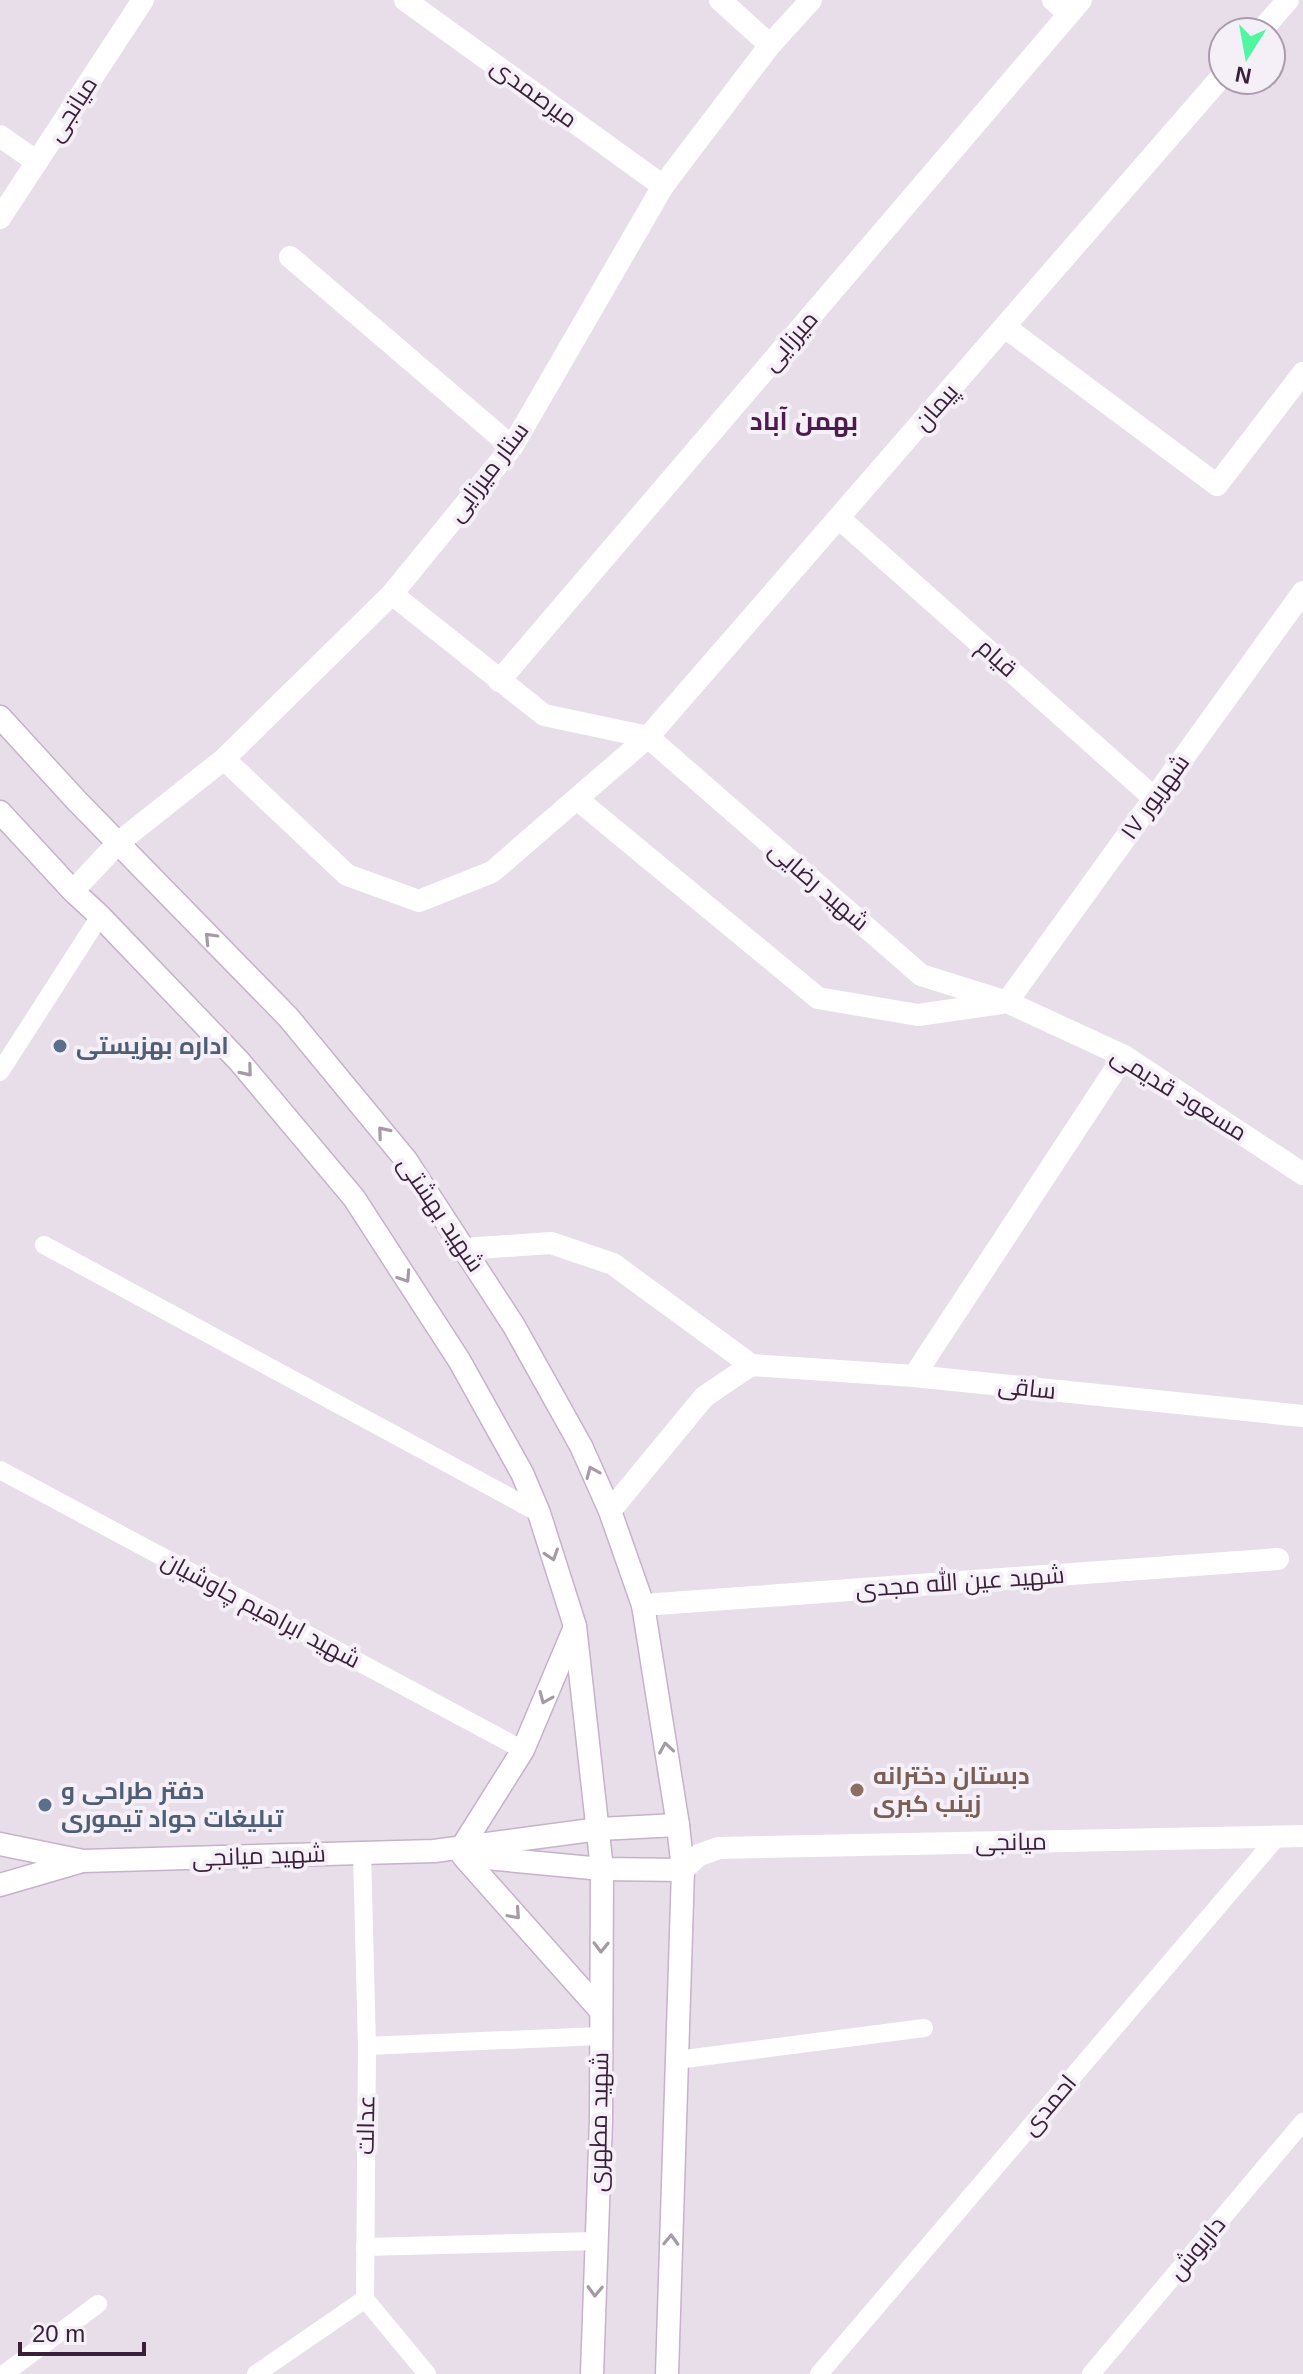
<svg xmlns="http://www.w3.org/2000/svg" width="1303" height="2374" font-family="Arial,Cairo,sans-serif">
<rect width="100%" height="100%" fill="#e8deea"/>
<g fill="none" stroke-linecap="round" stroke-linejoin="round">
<defs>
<g id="secondary">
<path d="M 0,717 L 76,800 L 288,1017 L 406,1160 L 514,1326 L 581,1446 L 610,1511 L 643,1605 L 678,1825 L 683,1870 L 667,2374"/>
<path d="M 0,812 L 73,891 L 100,916 L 239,1061 L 354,1198 L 459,1360 L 522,1473 L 539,1513 L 575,1626 L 602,1869 L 601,2120 L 592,2374"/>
<path d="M 0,1844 L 83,1861 L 362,1853 L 434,1851 L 599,1829 L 678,1825"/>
<path d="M 462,1847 L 523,1750 L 575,1627"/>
<path d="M 463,1856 L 600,2010"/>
<path d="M 465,1856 L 602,1869 L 683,1870"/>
<path d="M 0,1885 L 79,1862"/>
</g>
</defs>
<use href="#secondary" stroke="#c7b1cb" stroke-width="25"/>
<g stroke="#fff" stroke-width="18">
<path d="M 0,1072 L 100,916"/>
<path d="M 44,1245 L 539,1513"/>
<path d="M 0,1470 L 523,1750"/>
<path d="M 362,1853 L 367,2046 L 365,2299 L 427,2374"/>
<path d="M 367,2046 L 600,2036"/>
<path d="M 677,2060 L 924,2028"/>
<path d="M 365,2247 L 597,2241"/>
<path d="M 4,2374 L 98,2304"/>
<path d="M 256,2374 L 365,2299"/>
<path d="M 819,2374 L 1278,1836"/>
<path d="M 1091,2374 L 1303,2122"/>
</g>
<g stroke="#fff" stroke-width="22">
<path d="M 405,0 L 663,186"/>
<path d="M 720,0 L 770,45"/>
<path d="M 1053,0 L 1069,14"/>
<path d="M 1260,32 L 1288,0"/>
<path d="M 0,136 L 37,162"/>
<path d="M 0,218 L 143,0"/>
<path d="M 290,257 L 512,447"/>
<path d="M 1005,327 L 1217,485 L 1303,373"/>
<path d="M 840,519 L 1154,798"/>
<path d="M 392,594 L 544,715 L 648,737 L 921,975 L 1007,1002 L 1124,1056 L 1303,1174"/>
<path d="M 499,681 L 1081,0"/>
<path d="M 224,759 L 347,875 L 419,901 L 492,872 L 648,737 L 1223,75"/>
<path d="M 577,799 L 818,998 L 918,1015 L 1002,1003"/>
<path d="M 73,891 L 118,843 L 224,759 L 392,594 L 512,447 L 663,186 L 770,45 L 811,0"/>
<path d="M 1007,1002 L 1303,592"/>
<path d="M 464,1249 L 551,1243 L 613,1264 L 751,1365"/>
<path d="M 914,1376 L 1124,1056"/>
<path d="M 610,1511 L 704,1397 L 751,1365 L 914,1376 L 1303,1416"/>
<path d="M 643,1605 L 1278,1559"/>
</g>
<path stroke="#fff" stroke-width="22" d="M 683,1870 L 699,1855 L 719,1848 L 1303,1836"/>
<use href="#secondary" stroke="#fff" stroke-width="22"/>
</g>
<defs><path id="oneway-chevron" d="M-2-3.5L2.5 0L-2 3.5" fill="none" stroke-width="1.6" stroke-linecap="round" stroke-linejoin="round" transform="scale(2)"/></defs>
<g stroke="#a69aa7">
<use href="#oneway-chevron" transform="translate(210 938) rotate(-134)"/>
<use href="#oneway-chevron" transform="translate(247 1071) rotate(50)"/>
<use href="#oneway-chevron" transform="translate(383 1132) rotate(-130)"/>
<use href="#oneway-chevron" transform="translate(405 1277) rotate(57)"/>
<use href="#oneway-chevron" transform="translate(592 1472) rotate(-113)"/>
<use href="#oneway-chevron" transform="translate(552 1555) rotate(72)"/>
<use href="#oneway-chevron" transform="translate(545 1698) rotate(113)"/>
<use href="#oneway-chevron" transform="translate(666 1748) rotate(-99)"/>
<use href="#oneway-chevron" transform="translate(515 1914) rotate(48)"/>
<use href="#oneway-chevron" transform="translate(601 1947) rotate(91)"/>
<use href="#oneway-chevron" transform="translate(671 2240) rotate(-88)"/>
<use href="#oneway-chevron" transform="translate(595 2291) rotate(92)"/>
</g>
<g fill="#5c6f8a" stroke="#f5eff7" stroke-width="3">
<circle cx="60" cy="1046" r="8"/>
<circle cx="45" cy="1805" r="8"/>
</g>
<circle fill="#8d6e63" stroke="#f5eff7" stroke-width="3" cx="857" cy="1790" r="8"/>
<g text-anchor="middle" stroke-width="8" stroke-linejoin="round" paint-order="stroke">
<g font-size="24" fill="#3a1f3b" stroke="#f5eff7">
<text transform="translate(534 93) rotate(36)" y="8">میرصمدی</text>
<text transform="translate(72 109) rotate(-57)" y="8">میانجی</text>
<text transform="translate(790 341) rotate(-49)" y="8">میرزایی</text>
<text transform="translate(936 407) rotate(-49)" y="8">پیمان</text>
<text transform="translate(488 472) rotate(-53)" y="8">ستار میرزایی</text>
<text transform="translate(997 658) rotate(42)" y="8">قیام</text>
<text transform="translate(1155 797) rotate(-54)" y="8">۱۷ شهریور</text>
<text transform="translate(819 886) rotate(41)" y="8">شهید رضایی</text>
<text transform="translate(1179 1094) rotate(32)" y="8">مسعود قدیمی</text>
<text transform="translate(441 1214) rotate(56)" y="8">شهید بهشتی</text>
<text transform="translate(1027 1388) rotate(6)" y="8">ساقی</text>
<text transform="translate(960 1582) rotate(-4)" y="8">شهید عین الله مجدی</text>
<text transform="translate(261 1610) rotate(28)" y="8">شهید ابراهیم چاوشیان</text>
<text transform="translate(1011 1842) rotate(-1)" y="8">میانجی</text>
<text transform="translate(259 1856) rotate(-2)" y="8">شهید میانجی</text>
<text transform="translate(1049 2105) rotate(-50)" y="8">احمدی</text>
<text transform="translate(599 2122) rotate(-89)" y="8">شهید مطهری</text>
<text transform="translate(366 2125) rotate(-89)" y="8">عدالت</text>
<text transform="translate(1197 2248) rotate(-50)" y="8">داریوش</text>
</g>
<g font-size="24" font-weight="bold" fill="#4e5e75" stroke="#f5eff7" text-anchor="start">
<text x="76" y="1054">اداره بهزیستی</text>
<text x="61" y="1799">دفتر طراحی و<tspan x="61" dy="28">تبلیغات جواد تیموری</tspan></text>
</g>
<g font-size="24" font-weight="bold" fill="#785e54" stroke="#f5eff7" text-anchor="start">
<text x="873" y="1784">دبستان دخترانه<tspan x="873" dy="28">زینب کبری</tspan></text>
</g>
<g font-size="26" font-weight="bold" fill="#4d1b4d" stroke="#f5eff7">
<text x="804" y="430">بهمن آباد</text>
</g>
</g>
<g transform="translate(1247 56) rotate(191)"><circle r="38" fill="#f5eff7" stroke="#aa9cac" stroke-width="2"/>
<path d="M0-6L14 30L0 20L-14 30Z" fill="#50f7a1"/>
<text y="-12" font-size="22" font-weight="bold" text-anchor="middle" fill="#3a1f3b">N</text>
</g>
<path d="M20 2342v12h124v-12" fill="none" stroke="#3a1f3b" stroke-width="4"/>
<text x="32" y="2342" font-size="24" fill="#3a1f3b" stroke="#f5eff7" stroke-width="6" paint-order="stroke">20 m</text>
</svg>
